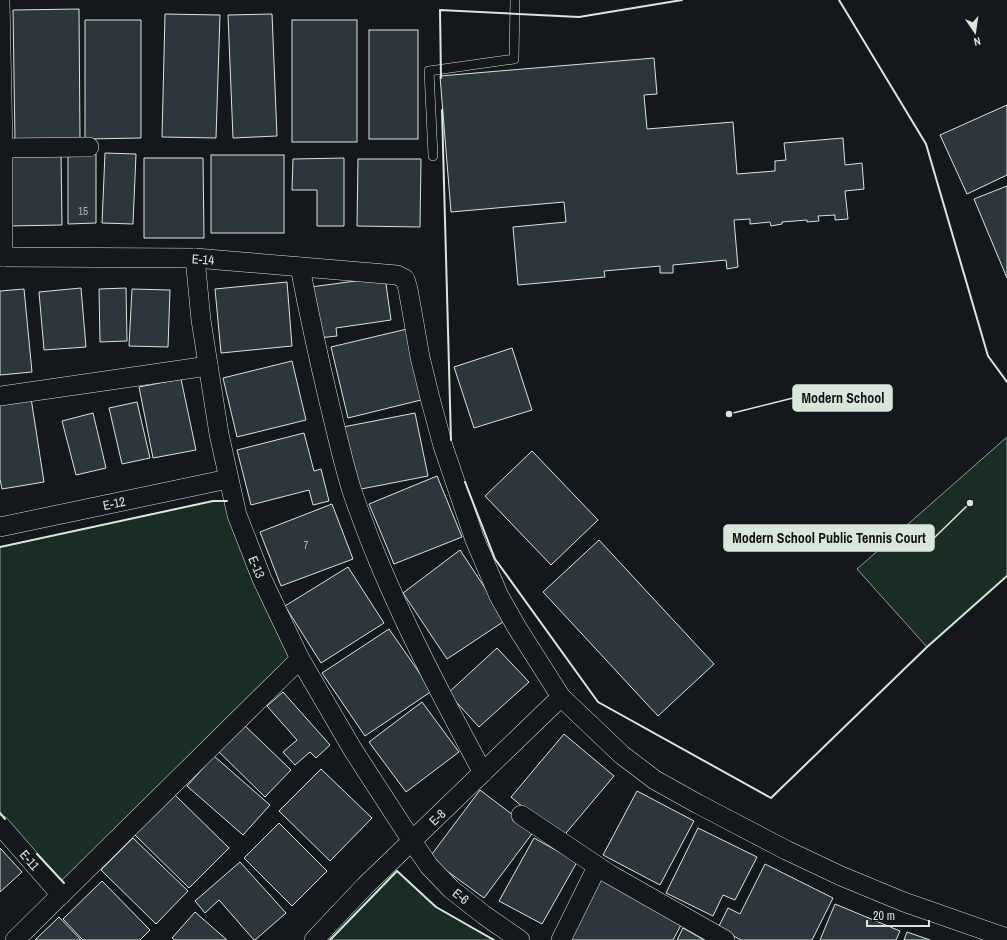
<svg xmlns="http://www.w3.org/2000/svg" width="1007" height="940" font-family="'Archivo Narrow',sans-serif">
<rect width="100%" height="100%" fill="#14181c"/>
<g fill="#1a2d24" stroke="#939e99">
<path d="M 1007,437 L 1007,576 L 927,647 L 857,569 Z"/>
<path d="M 213,501 L 228,501 L 292,663 L 64,883 L 0,813 L 0,547 Z"/>
<path d="M 397,871 L 436,907 L 494,940 L 330,940 Z"/>
</g>
<g fill="#2c363c" stroke="#d8e6dc">
<path d="M 79,9 L 80,140 L 15,141 L 13,10 Z"/>
<path d="M 165,14 L 220,15 L 216,138 L 162,137 Z"/>
<path d="M 272,14 L 277,136 L 233,138 L 228,15 Z"/>
<path d="M 85,20 L 141,20 L 141,138 L 85,139 Z"/>
<rect x="292" y="20" width="65" height="122"/>
<rect x="369" y="30" width="49" height="109"/>
<path d="M 654,58 L 657,94 L 644,95 L 647,129 L 733,122 L 737,174 L 775,171 L 775,161 L 786,160 L 784,143 L 843,138 L 845,165 L 862,163 L 864,189 L 845,191 L 848,219 L 835,220 L 835,215 L 818,216 L 819,221 L 807,222 L 807,220 L 782,222 L 782,224 L 771,226 L 770,222 L 750,224 L 750,219 L 734,220 L 738,267 L 727,269 L 726,260 L 673,265 L 673,273 L 660,273 L 660,266 L 604,271 L 605,277 L 518,285 L 513,227 L 566,222 L 564,202 L 451,212 L 440,76 Z"/>
<path d="M 1007,105 L 1007,175 L 967,194 L 940,135 Z"/>
<path d="M 61,152 L 62,225 L 8,226 L 7,153 Z"/>
<path d="M 105,153 L 136,154 L 133,224 L 102,223 Z"/>
<path d="M 68,154 L 96,154 L 96,223 L 68,224 Z"/>
<rect x="211" y="155" width="73" height="78"/>
<path d="M 144,158 L 203,158 L 204,238 L 144,238 Z"/>
<path d="M 344,158 L 344,226 L 317,226 L 317,190 L 292,190 L 293,159 Z"/>
<path d="M 358,159 L 421,159 L 420,227 L 357,226 Z"/>
<path d="M 1007,186 L 1007,278 L 974,199 Z"/>
<path d="M 385,277 L 391,320 L 336,328 L 337,336 L 318,338 L 311,287 Z"/>
<path d="M 287,282 L 292,346 L 221,353 L 215,289 Z"/>
<path d="M 81,288 L 86,347 L 44,350 L 39,292 Z"/>
<path d="M 126,288 L 127,341 L 100,342 L 99,289 Z"/>
<path d="M 24,289 L 32,372 L 0,375 L 0,291 Z"/>
<path d="M 132,289 L 170,290 L 168,347 L 129,346 Z"/>
<path d="M 407,329 L 425,399 L 348,418 L 331,347 Z"/>
<path d="M 512,348 L 532,410 L 474,428 L 454,367 Z"/>
<path d="M 292,361 L 306,420 L 237,437 L 223,378 Z"/>
<path d="M 181,379 L 196,450 L 153,458 L 139,387 Z"/>
<path d="M 31,398 L 44,482 L 2,489 L 0,479 L 0,403 Z"/>
<path d="M 137,402 L 150,458 L 122,464 L 109,408 Z"/>
<path d="M 93,413 L 106,468 L 76,475 L 62,421 Z"/>
<path d="M 415,413 L 428,476 L 356,490 L 343,427 Z"/>
<path d="M 304,433 L 314,471 L 321,469 L 329,501 L 313,505 L 309,490 L 251,505 L 237,450 Z"/>
<path d="M 532,451 L 598,520 L 551,565 L 485,496 Z"/>
<path d="M 437,476 L 462,537 L 394,564 L 369,504 Z"/>
<path d="M 332,504 L 353,559 L 281,586 L 260,532 Z"/>
<path d="M 599,540 L 714,664 L 658,716 L 543,592 Z"/>
<path d="M 460,550 L 506,620 L 447,659 L 403,593 Z"/>
<path d="M 348,567 L 384,623 L 321,663 L 285,606 Z"/>
<path d="M 389,629 L 432,691 L 365,736 L 322,673 Z"/>
<path d="M 497,648 L 529,682 L 479,727 L 448,693 Z"/>
<path d="M 283,692 L 330,745 L 316,758 L 310,752 L 295,765 L 283,752 L 297,740 L 267,706 Z"/>
<path d="M 422,702 L 459,752 L 406,792 L 369,742 Z"/>
<path d="M 241,722 L 291,770 L 265,797 L 215,748 Z"/>
<path d="M 564,734 L 614,776 L 561,839 L 511,797 Z"/>
<path d="M 214,756 L 270,805 L 243,835 L 187,786 Z"/>
<path d="M 321,769 L 372,818 L 330,861 L 279,811 Z"/>
<path d="M 480,790 L 534,831 L 484,898 L 429,858 Z"/>
<path d="M 637,791 L 694,821 L 660,885 L 603,855 Z"/>
<path d="M 175,795 L 229,848 L 189,888 L 135,835 Z"/>
<path d="M 279,823 L 327,871 L 292,906 L 244,858 Z"/>
<path d="M 698,828 L 757,857 L 735,900 L 723,895 L 713,916 L 666,893 Z"/>
<path d="M 133,838 L 188,891 L 156,924 L 101,870 Z"/>
<path d="M 534,838 L 577,862 L 542,924 L 499,901 Z"/>
<path d="M 0,848 L 22,872 L 0,892 Z"/>
<path d="M 240,862 L 286,913 L 255,940 L 254,940 L 219,900 L 205,913 L 195,901 Z"/>
<path d="M 765,864 L 833,898 L 812,940 L 741,940 L 718,928 L 728,908 L 740,914 Z"/>
<path d="M 601,880 L 682,923 L 673,940 L 569,940 Z"/>
<path d="M 102,881 L 150,930 L 140,940 L 83,940 L 63,919 Z"/>
<path d="M 835,904 L 900,931 L 896,940 L 820,940 Z"/>
<path d="M 195,912 L 227,940 L 175,940 L 172,938 Z"/>
<path d="M 59,917 L 81,940 L 35,940 Z"/>
<path d="M 683,928 L 704,940 L 677,940 Z"/>
<path d="M 907,932 L 930,940 L 904,940 Z"/>
</g>
<g fill="none" stroke-linecap="round" stroke-linejoin="round">
<defs>
<path id="lane" d="M 433,156 L 429,71 L 514,59 L 515,0"/>
<g id="street">
<path d="M 0,0 L 3,148 L 3,257"/>
<path d="M 3,148 L 89,147"/>
<path d="M 0,257 L 195,258 L 397,275 L 405,279 L 408,289 L 420,357 L 430,398 L 443,446 L 475,540 L 499,596 L 516,626 L 561,697 L 622,755 L 655,780 L 698,804 L 786,850 L 841,876 L 904,902 L 1007,938"/>
<path d="M 195,258 L 201,320 L 219,434 L 237,515 L 262,579 L 300,659 L 353,750 L 412,841 L 429,866 L 451,889 L 484,915 L 520,940"/>
<path d="M 300,267 C 309,314 319,360 330,406 C 337,434 343,463 352,491 C 385,589 434,682 483,773"/>
<path d="M 0,396 L 208,366"/>
<path d="M 0,527 L 228,479"/>
<path d="M 521,815 L 609,874 L 725,940"/>
<path d="M 0,825 L 61,895"/>
<path d="M 15,940 L 300,659"/>
<path d="M 314,940 L 365,886 L 561,697"/>
<path d="M 561,940 L 597,867"/>
</g>
</defs>
<use href="#lane" stroke="#d8e6dc" stroke-width="10"/>
<use href="#street" stroke="#d8e6dc" stroke-width="20"/>
<use href="#lane" stroke="#14181c" stroke-width="9"/>
<use href="#street" stroke="#14181c" stroke-width="19"/>
<g stroke="#d8e6dc" stroke-width="2">
<path d="M 839,0 L 926,144 L 988,356 L 1007,382"/>
<path d="M 441,78 L 440,10 L 579,17 L 682,0"/>
<path d="M 442,110 L 451,440"/>
<path d="M 465,482 L 495,559 L 598,702 L 771,798 L 927,647 L 1007,576"/>
<path d="M 0,547 L 213,501 L 227,501"/>
<path d="M 0,813 L 5,819"/>
<path d="M 37,854 L 64,883"/>
<path d="M 330,940 L 397,871 L 436,907 L 494,940"/>
</g>
</g>
<g text-anchor="middle" stroke-width="3" stroke-linejoin="round" paint-order="stroke">
<g font-size="11" fill="#adbab4">
<text x="83" y="215">15</text>
<text x="306" y="549">7</text>
</g>
<g font-size="13" fill="#d8e6dc" stroke="#14181c">
<text transform="translate(203 259) rotate(4)" y="5">E-14</text>
<text transform="translate(114 503) rotate(-12)" y="5">E-12</text>
<text transform="translate(257 567) rotate(67)" y="5">E-13</text>
<text transform="translate(437 817) rotate(-44)" y="5">E-8</text>
<text transform="translate(30 860) rotate(49)" y="5">E-11</text>
<text transform="translate(461 896) rotate(39)" y="5">E-6</text>
</g>
</g>
<path fill="none" stroke="#d8e6dc" stroke-width="1.5" d="M729 414L793 398M970 503L934 538"/>
<g fill="#d8e6dc" stroke="#14181c" stroke-width="1.5">
<circle cx="729" cy="414" r="4"/>
<circle cx="970" cy="503" r="4"/>
</g>
<g fill="#d8e6dc" stroke="#d8e6dc" stroke-width="1.5">
<rect x="793" y="385" width="99" height="26" rx="4"/>
<rect x="724" y="525" width="210" height="26" rx="4"/>
</g>
<g font-size="14" text-anchor="middle" font-weight="bold" fill="#111">
<text x="843" y="403">Modern School</text>
<text x="829" y="543">Modern School Public Tennis Court</text>
</g>
<g transform="translate(975 32) rotate(167)" stroke="#14181c" stroke-width="3" paint-order="stroke">
<path d="M0-3L7 15L0 10L-7 15Z" fill="#d8e6dc"/>
<text y="-6" font-size="11" font-weight="bold" text-anchor="middle" fill="#d8e6dc">N</text>
</g>
<path d="M867 920v6h62v-6" fill="none" stroke="#d8e6dc" stroke-width="2"/>
<text x="873" y="920" font-size="12" fill="#d8e6dc" stroke="#14181c" stroke-width="3" paint-order="stroke">20 m</text>
</svg>
